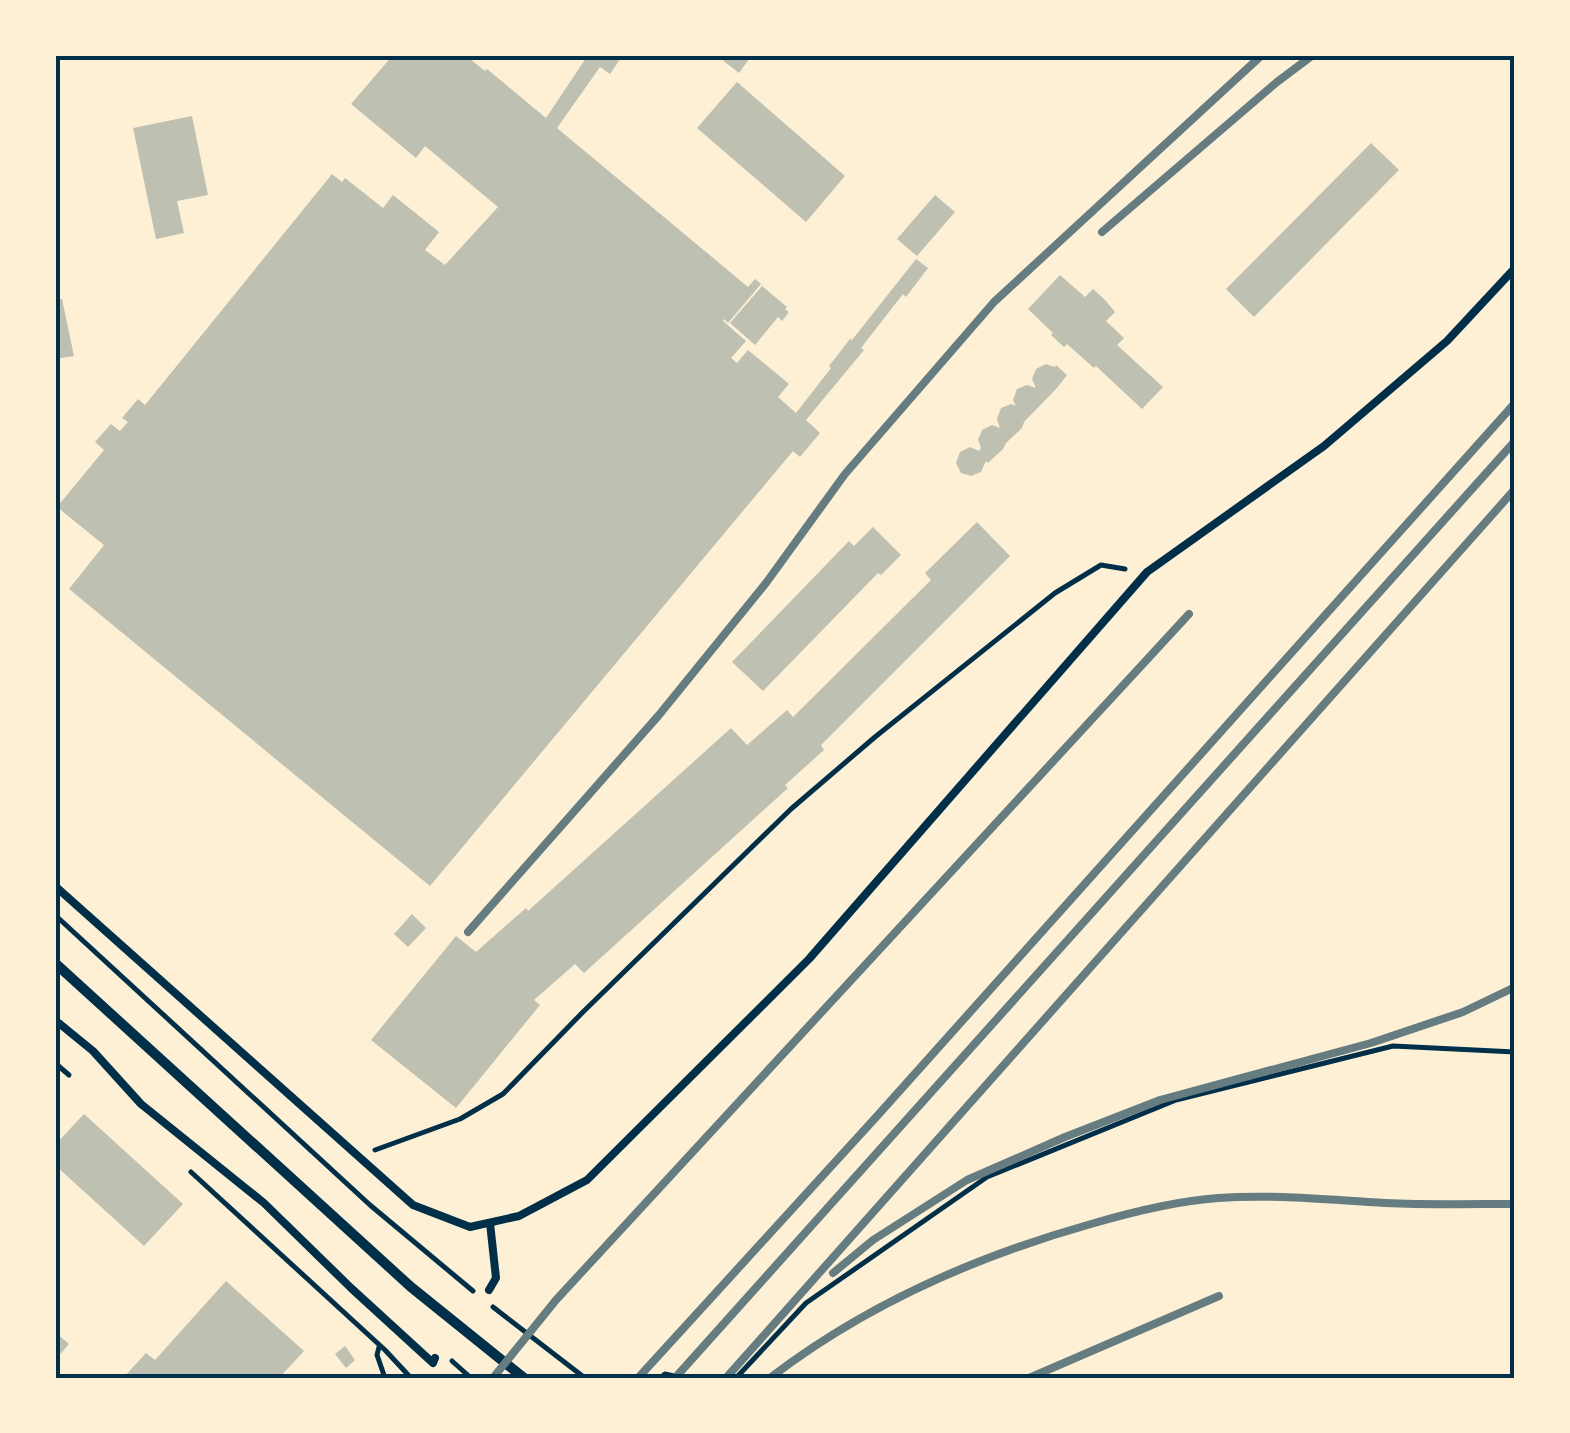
<svg xmlns="http://www.w3.org/2000/svg" width="1570" height="1433" font-family="'Roboto Condensed',sans-serif">
<rect width="100%" height="100%" fill="#fdf0d5"/>
<g fill="#bec0b2">
<path d="M 393,55 L 465,55 L 485,71 L 487,69 L 546,118 L 586,58 L 581,55 L 623,55 L 610,74 L 600,67 L 557,128 L 748,287 L 755,279 L 761,284 L 728,323 L 724,319 L 723,321 L 746,341 L 731,358 L 737,363 L 748,350 L 789,384 L 778,397 L 796,413 L 831,368 L 829,366 L 850,339 L 852,340 L 916,259 L 928,268 L 906,297 L 903,294 L 861,348 L 864,350 L 806,420 L 820,433 L 800,457 L 793,451 L 430,886 L 69,589 L 104,545 L 57,507 L 104,450 L 95,442 L 111,424 L 120,431 L 128,422 L 122,418 L 138,399 L 145,405 L 332,174 L 342,182 L 345,178 L 383,208 L 393,195 L 439,232 L 425,250 L 445,265 L 498,207 L 425,146 L 416,158 L 351,104 Z"/>
<path d="M 716,55 L 752,55 L 739,73 Z"/>
<path d="M 737,82 L 845,176 L 806,222 L 697,128 Z"/>
<path d="M 192,116 L 208,195 L 177,201 L 184,233 L 156,239 L 133,128 Z"/>
<path d="M 1371,143 L 1399,170 L 1254,317 L 1226,289 Z"/>
<path d="M 935,195 L 955,212 L 917,256 L 897,239 Z"/>
<path d="M 1060,275 L 1085,297 L 1093,289 L 1105,300 L 1115,312 L 1106,321 L 1124,338 L 1117,345 L 1163,387 L 1142,409 L 1096,366 L 1094,368 L 1067,344 L 1064,347 L 1051,335 L 1053,333 L 1028,309 Z"/>
<path d="M 762,286 L 787,307 L 785,309 L 789,312 L 782,321 L 778,317 L 755,345 L 730,323 Z"/>
<path d="M 62,299 L 74,356 L 55,359 L 55,300 Z"/>
<path d="M 1046,364 L 1055,367 L 1056,365 L 1067,375 L 1057,388 L 1024,422 L 1022,428 L 1006,443 L 1003,449 L 988,463 L 986,461 L 981,472 L 971,476 L 961,473 L 956,463 L 960,452 L 970,447 L 979,451 L 981,448 L 978,440 L 982,430 L 992,425 L 1000,428 L 997,419 L 1001,408 L 1011,404 L 1016,406 L 1013,400 L 1017,389 L 1027,385 L 1036,388 L 1032,379 L 1036,369 Z"/>
<path d="M 977,522 L 1010,556 L 821,745 L 824,750 L 785,785 L 788,788 L 584,973 L 575,964 L 534,1000 L 540,1005 L 456,1108 L 371,1040 L 456,936 L 476,952 L 526,908 L 528,911 L 731,728 L 747,745 L 787,710 L 793,717 L 931,580 L 925,573 Z"/>
<path d="M 873,527 L 901,555 L 881,575 L 878,573 L 763,691 L 732,662 L 849,541 L 854,546 Z"/>
<path d="M 412,914 L 426,928 L 408,947 L 394,934 Z"/>
<path d="M 84,1114 L 183,1204 L 144,1246 L 55,1165 L 55,1145 Z"/>
<path d="M 226,1281 L 304,1351 L 279,1378 L 123,1378 L 146,1353 L 155,1360 Z"/>
<path d="M 55,1332 L 69,1344 L 55,1360 Z"/>
<path d="M 345,1346 L 355,1360 L 346,1368 L 335,1354 Z"/>
</g>
<g fill="none" stroke-linecap="round" stroke-linejoin="round">
<g stroke="#003049" stroke-width="5">
<path d="M 55,915 L 370,1205 L 473,1291"/>
<path d="M 55,1063 L 69,1075"/>
<path d="M 375,1150 L 460,1119 L 503,1094 L 583,1012 L 791,809 L 875,737 L 1055,593 L 1101,565 L 1125,569"/>
<path d="M 191,1172 L 385,1350 L 411,1378"/>
<path d="M 493,1307 L 585,1378"/>
<path d="M 379,1347 L 377,1355 L 385,1378"/>
<path d="M 452,1361 L 471,1378"/>
<path d="M 660,1378 L 665,1374 L 683,1378"/>
<path d="M 736,1378 L 806,1303 L 987,1177 L 1176,1100 L 1393,1046 L 1515,1052"/>
</g>
<g stroke="#003049" stroke-width="8">
<path d="M 55,886 L 413,1205 L 470,1227 L 519,1216 L 587,1180 L 809,959 L 1147,572 L 1324,446 L 1447,341 L 1515,268"/>
<path d="M 55,1020 L 93,1051 L 141,1104 L 264,1203 L 351,1288 L 433,1363 L 435,1358"/>
<path d="M 489,1290 L 496,1278 L 490,1223"/>
</g>
<path stroke="#003049" stroke-width="10" d="M 55,963 L 411,1287 L 524,1378"/>
<g stroke="#657d81" stroke-width="8">
<path d="M 1102,232 L 1277,82 L 1313,55"/>
<path d="M 468,932 L 659,715 L 766,583 L 845,474 L 994,302 L 1262,55"/>
<path d="M 833,1273 L 873,1240 L 967,1180 L 1065,1137 L 1160,1100 L 1371,1043 L 1463,1012 L 1515,987"/>
<path d="M 493,1378 L 556,1300 L 1189,614"/>
<path d="M 638,1378 L 878,1115 L 1515,403"/>
<path d="M 675,1378 L 1515,441"/>
<path d="M 726,1378 L 1515,489"/>
<path d="M 770,1378 C 865,1305 977,1256 1091,1224 C 1132,1212 1175,1201 1218,1198 C 1274,1194 1329,1200 1385,1203 C 1428,1205 1472,1204 1515,1204"/>
<path d="M 1029,1378 L 1219,1296"/>
</g>
</g>
<rect width="1570" height="1433" fill="none" stroke="#fdf0d5" stroke-width="115"/>
<rect x="58" y="58" width="1454" height="1318" fill="none" stroke="#003049" stroke-width="4"/>
</svg>
